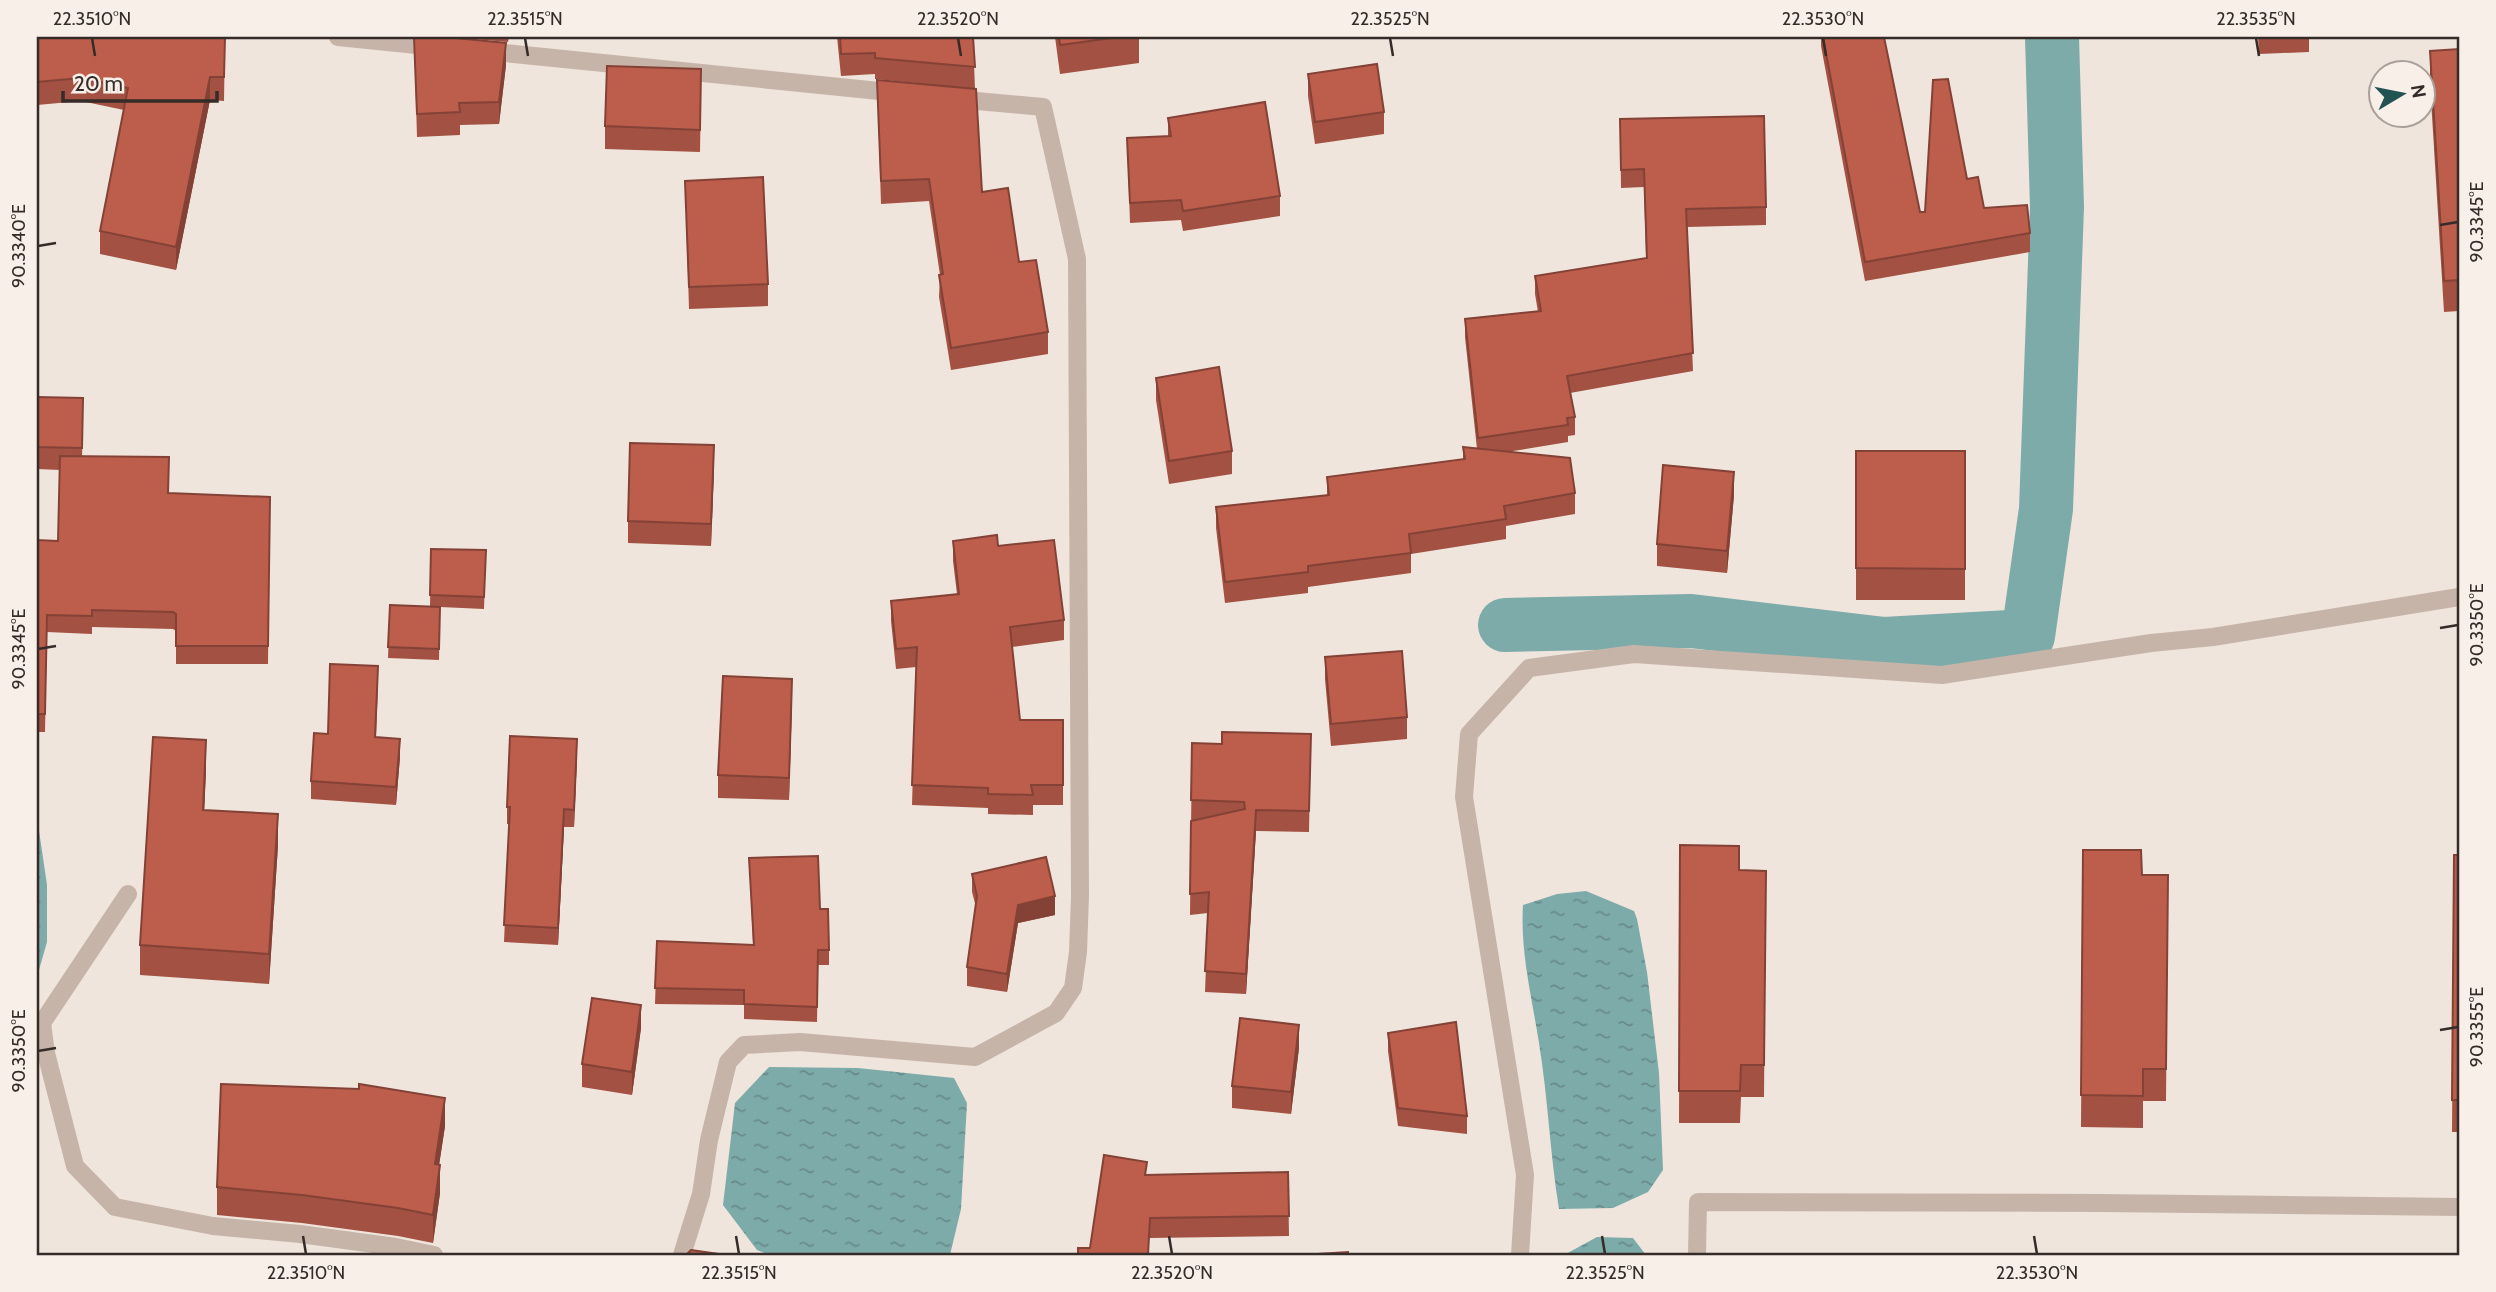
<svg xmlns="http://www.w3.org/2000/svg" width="2496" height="1292" font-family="Cabin,sans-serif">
<defs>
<pattern id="water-ripples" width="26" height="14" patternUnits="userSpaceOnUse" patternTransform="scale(1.75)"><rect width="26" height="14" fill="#7daba9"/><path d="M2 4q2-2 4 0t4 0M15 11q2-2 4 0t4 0" fill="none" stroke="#678b8a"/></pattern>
</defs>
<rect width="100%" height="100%" fill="#f0e5dc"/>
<g fill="url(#water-ripples)">
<path d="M 37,817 L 47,885 L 47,942 L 37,977 Z"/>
<path d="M 1586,891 L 1634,911 L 1637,919 L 1647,972 L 1659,1073 L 1663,1170 L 1648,1192 L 1613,1208 L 1559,1209 C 1550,1154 1548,1098 1539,1043 C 1532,998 1520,952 1523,905 L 1557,894 Z"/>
<path d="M 769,1067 L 858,1068 L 954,1078 L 967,1103 L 961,1209 L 950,1255 L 770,1255 L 757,1250 L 723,1205 L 735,1103 Z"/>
<path d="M 1597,1237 L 1633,1238 L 1646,1255 L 1564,1255 Z"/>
</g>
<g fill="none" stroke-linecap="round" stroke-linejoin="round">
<path stroke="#7daba9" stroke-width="54" d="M 1505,625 L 1691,621 L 1884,644 L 2028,636 L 2046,509 L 2057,207 L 2052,37"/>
<g stroke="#c7b4a9" stroke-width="18">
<path d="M 338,37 L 436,47"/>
<path d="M 485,51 L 899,93"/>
<path d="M 128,894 L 42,1023 L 46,1053 L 75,1166 L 115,1207 L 213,1226 L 300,1234 L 396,1247 L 434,1255"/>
<path d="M 682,1255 L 701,1194 L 709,1140 L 728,1062 L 744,1045 L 800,1042 L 975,1057 L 1056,1013 L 1073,988 L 1078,952 L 1080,896 L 1077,259 L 1043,107 L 955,99"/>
<path d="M 1520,1255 L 1525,1175 L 1464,797 L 1469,734 L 1529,668 L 1634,654 L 1942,675 L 2151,643 L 2213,637 L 2459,597"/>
<path d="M 1697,1255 L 1698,1202 L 2101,1203 L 2459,1207"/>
</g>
</g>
<g fill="#a35142">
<path d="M 37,37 L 225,37 L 224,101 L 210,100 L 176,270 L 100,254 L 100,231 L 124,110 L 81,101 L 37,105 Z"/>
<path d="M 414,37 L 506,65 L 499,124 L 460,125 L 460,135 L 417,137 Z"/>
<path d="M 451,37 L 509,37 L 508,42 Z"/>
<path d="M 837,37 L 973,37 L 975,89 L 875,79 L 875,74 L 841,76 Z"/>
<path d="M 1055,37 L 1139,37 L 1139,63 L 1060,74 Z"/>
<path d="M 1821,37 L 1884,37 L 1920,212 L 1925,212 L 1967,179 L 1984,208 L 2030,233 L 2030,252 L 1865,281 L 1821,46 Z"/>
<path d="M 2258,37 L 2309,37 L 2309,52 L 2259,54 Z"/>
<path d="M 2459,49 L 2459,311 L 2444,312 L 2430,83 L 2430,51 Z"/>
<path d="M 1308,74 L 1384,112 L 1384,134 L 1315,144 L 1308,96 Z"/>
<path d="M 877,80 L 982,192 L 1019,262 L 1048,332 L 1048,354 L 951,370 L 939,297 L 940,275 L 929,201 L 881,204 Z"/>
<path d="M 701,91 L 700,152 L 605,149 L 605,126 Z"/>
<path d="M 1168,118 L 1280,196 L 1280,216 L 1183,231 L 1181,220 L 1130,223 L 1127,138 L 1168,136 Z"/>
<path d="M 1620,119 L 1766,207 L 1766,225 L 1687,227 L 1693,371 L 1570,393 L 1575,417 L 1575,435 L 1568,436 L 1568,442 L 1507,452 L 1575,493 L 1575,514 L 1506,526 L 1506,539 L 1411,554 L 1411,573 L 1308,587 L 1308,593 L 1225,603 L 1216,528 L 1216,507 L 1327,495 L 1327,477 L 1463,459 L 1463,447 L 1477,449 L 1465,337 L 1465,319 L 1538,312 L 1535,294 L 1535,276 L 1646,258 L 1644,187 L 1621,188 Z"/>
<path d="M 685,181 L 768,284 L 768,306 L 689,309 Z"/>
<path d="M 1156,378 L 1232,451 L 1232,474 L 1169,484 L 1156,400 Z"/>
<path d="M 37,397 L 83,420 L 82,457 L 168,493 L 270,497 L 268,664 L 176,664 L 176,631 L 173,629 L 92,627 L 92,634 L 47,632 L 45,732 L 37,732 L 37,540 L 58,541 L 60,470 L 37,469 Z"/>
<rect x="1856" y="451" width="109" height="149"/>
<path d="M 714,467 L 711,546 L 628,543 L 628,521 Z"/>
<path d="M 1734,495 L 1727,573 L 1657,566 L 1657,544 Z"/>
<path d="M 953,541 L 998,546 L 1064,620 L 1064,640 L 1012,647 L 1020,720 L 1063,720 L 1063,805 L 1033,805 L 1033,815 L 988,814 L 988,808 L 912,805 L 916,667 L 896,669 L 891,621 L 891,601 L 957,594 L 953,561 Z"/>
<path d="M 431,549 L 486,550 L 484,609 L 440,607 L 439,660 L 388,658 L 390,605 L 430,607 Z"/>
<path d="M 1325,657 L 1407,717 L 1407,739 L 1331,746 L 1325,679 Z"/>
<path d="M 378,684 L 376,738 L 400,757 L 396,805 L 311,799 L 311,781 L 328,734 Z"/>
<path d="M 792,702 L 789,800 L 718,798 L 718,775 Z"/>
<path d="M 1311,734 L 1309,832 L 1256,831 L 1246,994 L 1205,992 L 1208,913 L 1190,915 L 1192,743 L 1222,744 Z"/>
<path d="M 577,756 L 574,827 L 564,827 L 558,945 L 504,942 L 509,824 L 507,824 L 507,807 Z"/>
<path d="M 206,770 L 204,810 L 278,845 L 269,984 L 140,975 L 140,945 Z"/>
<path d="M 1680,845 L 1739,870 L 1766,871 L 1764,1097 L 1741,1097 L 1740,1123 L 1679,1123 Z"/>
<path d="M 2083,850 L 2142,875 L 2168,875 L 2166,1101 L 2143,1101 L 2143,1128 L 2081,1127 Z"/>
<path d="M 2454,855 L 2459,855 L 2459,1132 L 2452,1132 Z"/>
<path d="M 749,858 L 820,909 L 829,950 L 829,965 L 818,965 L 817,1022 L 744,1019 L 744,1005 L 655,1004 L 657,941 L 753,945 Z"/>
<path d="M 972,874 L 1055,915 L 1018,923 L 1007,992 L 967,986 L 967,967 L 976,907 L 972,892 Z"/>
<path d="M 641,1028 L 632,1095 L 582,1087 L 582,1064 Z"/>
<path d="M 1388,1033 L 1467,1116 L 1467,1134 L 1398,1126 L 1388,1051 Z"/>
<path d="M 1299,1048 L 1291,1114 L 1232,1108 L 1232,1086 Z"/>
<path d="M 445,1126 L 439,1165 L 440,1193 L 433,1243 L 398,1236 L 302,1223 L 217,1215 L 217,1187 Z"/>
<path d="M 1288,1172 L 1289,1236 L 1150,1238 L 1090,1248 L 1147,1175 Z"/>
</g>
<g fill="#844236">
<path d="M 506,43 L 506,65 L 499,124 L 499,102 Z"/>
<path d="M 210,77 L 210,100 L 176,270 L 176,247 Z"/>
<path d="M 714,445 L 714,467 L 711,546 L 711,524 Z"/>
<path d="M 1734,472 L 1734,495 L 1727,573 L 1727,551 Z"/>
<path d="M 792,679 L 792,702 L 789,800 L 789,778 Z"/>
<path d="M 400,739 L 400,757 L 396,805 L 396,787 Z"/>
<path d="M 577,739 L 577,756 L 574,827 L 574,810 Z"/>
<path d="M 206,740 L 206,770 L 203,840 L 203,810 Z"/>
<path d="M 564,809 L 564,827 L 558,945 L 558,928 Z"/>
<path d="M 1256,810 L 1256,831 L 1246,994 L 1246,974 Z"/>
<path d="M 278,814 L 278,845 L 269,984 L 269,954 Z"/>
<path d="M 1055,896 L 1055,915 L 1018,923 L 1007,992 L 1007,974 L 1018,905 Z"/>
<path d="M 641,1005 L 641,1028 L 632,1095 L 632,1072 Z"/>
<path d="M 1299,1025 L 1299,1048 L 1291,1114 L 1291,1092 Z"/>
<path d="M 445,1098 L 445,1126 L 435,1192 L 435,1164 Z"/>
<path d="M 440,1165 L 440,1193 L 433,1243 L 433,1215 Z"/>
</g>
<g fill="#bd5e4d" stroke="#844236" stroke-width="2">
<path d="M 37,37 L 225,37 L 224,77 L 210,77 L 176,247 L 100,231 L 128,88 L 81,78 L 37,82 Z"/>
<path d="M 414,37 L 445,37 L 506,43 L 499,102 L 459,103 L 460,112 L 417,114 Z"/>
<path d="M 840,37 L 973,37 L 975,67 L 875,58 L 875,53 L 841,54 Z"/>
<path d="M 1059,37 L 1119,37 L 1060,45 Z"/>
<path d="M 1823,37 L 1884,37 L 1920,212 L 1925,212 L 1933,80 L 1948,79 L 1967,179 L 1978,177 L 1984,208 L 2027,205 L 2030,233 L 1865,262 Z"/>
<path d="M 2459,49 L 2459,280 L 2444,281 L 2430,51 Z"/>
<path d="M 1377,64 L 1384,112 L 1315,122 L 1308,74 Z"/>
<path d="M 607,66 L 701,69 L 700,130 L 605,126 Z"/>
<path d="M 877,80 L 976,89 L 982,192 L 1008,188 L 1019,262 L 1036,260 L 1048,332 L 951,348 L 939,275 L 943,274 L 929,179 L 881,181 Z"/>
<path d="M 1265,102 L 1280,196 L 1183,211 L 1181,200 L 1130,203 L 1127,138 L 1171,136 L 1168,118 Z"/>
<path d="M 1764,116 L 1766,207 L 1686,209 L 1693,353 L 1567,376 L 1575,417 L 1567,418 L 1568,425 L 1478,438 L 1465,319 L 1541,311 L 1535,276 L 1647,258 L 1644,169 L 1621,170 L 1620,119 Z"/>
<path d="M 763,177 L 768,284 L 689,287 L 685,181 Z"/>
<path d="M 1219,367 L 1232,451 L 1169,461 L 1156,378 Z"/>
<path d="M 37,397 L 83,398 L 82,448 L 37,447 Z"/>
<path d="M 630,443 L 714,445 L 711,524 L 628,521 Z"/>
<path d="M 1463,447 L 1570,458 L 1575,493 L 1504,506 L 1506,519 L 1409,534 L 1411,553 L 1308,566 L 1308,572 L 1225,582 L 1216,507 L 1329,495 L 1327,477 L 1465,459 Z"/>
<path d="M 1856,451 L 1965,451 L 1965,569 L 1856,568 Z"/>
<path d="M 60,456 L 169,457 L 168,493 L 270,497 L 268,646 L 176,646 L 176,614 L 173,612 L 92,610 L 92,616 L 47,615 L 45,714 L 37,714 L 37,540 L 58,541 Z"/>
<path d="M 1663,465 L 1734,472 L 1727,551 L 1657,544 Z"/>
<path d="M 997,535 L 998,546 L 1054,540 L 1064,620 L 1010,627 L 1020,720 L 1063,720 L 1063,785 L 1031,785 L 1033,795 L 988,794 L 988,788 L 912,785 L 917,647 L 896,649 L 891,601 L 959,594 L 953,541 Z"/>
<path d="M 431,549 L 486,550 L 484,597 L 430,595 Z"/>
<path d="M 390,605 L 440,607 L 439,649 L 388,647 Z"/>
<path d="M 1402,651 L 1407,717 L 1331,724 L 1325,657 Z"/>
<path d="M 330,664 L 378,666 L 375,737 L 400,739 L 396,787 L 311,781 L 314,733 L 328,734 Z"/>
<path d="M 723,676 L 792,679 L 789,778 L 718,775 Z"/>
<path d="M 1222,732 L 1311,734 L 1309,811 L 1256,810 L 1246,974 L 1205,971 L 1209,892 L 1190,894 L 1191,821 L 1245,809 L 1244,802 L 1191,800 L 1192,743 L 1222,744 Z"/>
<path d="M 510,736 L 577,739 L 574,810 L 564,809 L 558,928 L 504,925 L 510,807 L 507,807 Z"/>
<path d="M 153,737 L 206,740 L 203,810 L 278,814 L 269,954 L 140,945 Z"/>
<path d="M 1680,845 L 1739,846 L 1739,870 L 1766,871 L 1764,1065 L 1741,1065 L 1740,1091 L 1679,1091 Z"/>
<path d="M 2083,850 L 2141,850 L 2142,875 L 2168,875 L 2166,1069 L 2143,1069 L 2143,1096 L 2081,1095 Z"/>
<path d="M 2454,855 L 2459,855 L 2459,1100 L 2452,1100 Z"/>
<path d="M 818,856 L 820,909 L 828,909 L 829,950 L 818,950 L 817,1007 L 744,1004 L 744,990 L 655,988 L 657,941 L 754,945 L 749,858 Z"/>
<path d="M 1046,857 L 1055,896 L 1018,905 L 1007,974 L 967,967 L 977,896 L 972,874 Z"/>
<path d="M 592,998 L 641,1005 L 632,1072 L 582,1064 Z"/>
<path d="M 1240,1018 L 1299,1025 L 1291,1092 L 1232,1086 Z"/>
<path d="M 1456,1022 L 1467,1116 L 1398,1108 L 1388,1033 Z"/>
<path d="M 221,1084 L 359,1089 L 359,1084 L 445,1098 L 435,1164 L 440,1165 L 433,1215 L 398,1208 L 302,1195 L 217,1187 Z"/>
<path d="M 1104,1155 L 1147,1162 L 1145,1175 L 1288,1172 L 1289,1216 L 1150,1218 L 1148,1255 L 1078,1255 L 1078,1248 L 1090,1248 Z"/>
<path d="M 691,1250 L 726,1255 L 686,1255 Z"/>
<path d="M 1348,1252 L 1348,1255 L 1301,1255 Z"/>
</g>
<path fill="none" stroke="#352b28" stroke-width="2.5" d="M 92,38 L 95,56M 525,38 L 528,56M 958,38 L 961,56M 1390,38 L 1393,56M 1823,38 L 1826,56M 2256,38 L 2259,56M 2440,225 L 2458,222M 38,246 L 56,243M 2440,628 L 2458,625M 38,649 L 56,646M 2440,1030 L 2458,1027M 38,1051 L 56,1048M 303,1236 L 306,1254M 736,1236 L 739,1254M 1169,1236 L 1172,1254M 1602,1236 L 1605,1254M 2034,1236 L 2037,1254"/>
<rect width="2496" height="1292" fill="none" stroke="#f8efe8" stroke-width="77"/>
<g transform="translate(2402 94) rotate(80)"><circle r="33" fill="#f8efe8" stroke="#aaa19b" stroke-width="2"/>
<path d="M0-5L12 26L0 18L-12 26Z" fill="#215352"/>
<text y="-10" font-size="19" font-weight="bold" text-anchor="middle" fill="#352b28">N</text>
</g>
<path d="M63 91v10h154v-10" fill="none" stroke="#352b28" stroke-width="3.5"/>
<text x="74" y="91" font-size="21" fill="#352b28" stroke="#f8efe8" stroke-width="5" paint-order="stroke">20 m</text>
<rect x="38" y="38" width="2420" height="1216" fill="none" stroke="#352b28" stroke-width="2.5"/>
<g font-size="18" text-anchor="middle" fill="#352b28">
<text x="92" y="25">22.3510°N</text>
<text x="525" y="25">22.3515°N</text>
<text x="958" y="25">22.3520°N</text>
<text x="1390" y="25">22.3525°N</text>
<text x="1823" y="25">22.3530°N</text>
<text x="2256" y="25">22.3535°N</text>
<text transform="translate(2477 222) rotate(-90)" y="6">90.3345°E</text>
<text transform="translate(19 246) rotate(-90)" y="6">90.3340°E</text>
<text transform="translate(2477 625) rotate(-90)" y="6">90.3350°E</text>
<text transform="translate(19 649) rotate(-90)" y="6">90.3345°E</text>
<text transform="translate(2477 1027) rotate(-90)" y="6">90.3355°E</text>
<text transform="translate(19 1051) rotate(-90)" y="6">90.3350°E</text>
<text x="306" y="1279">22.3510°N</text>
<text x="739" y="1279">22.3515°N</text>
<text x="1172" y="1279">22.3520°N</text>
<text x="1605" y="1279">22.3525°N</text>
<text x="2037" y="1279">22.3530°N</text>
</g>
</svg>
